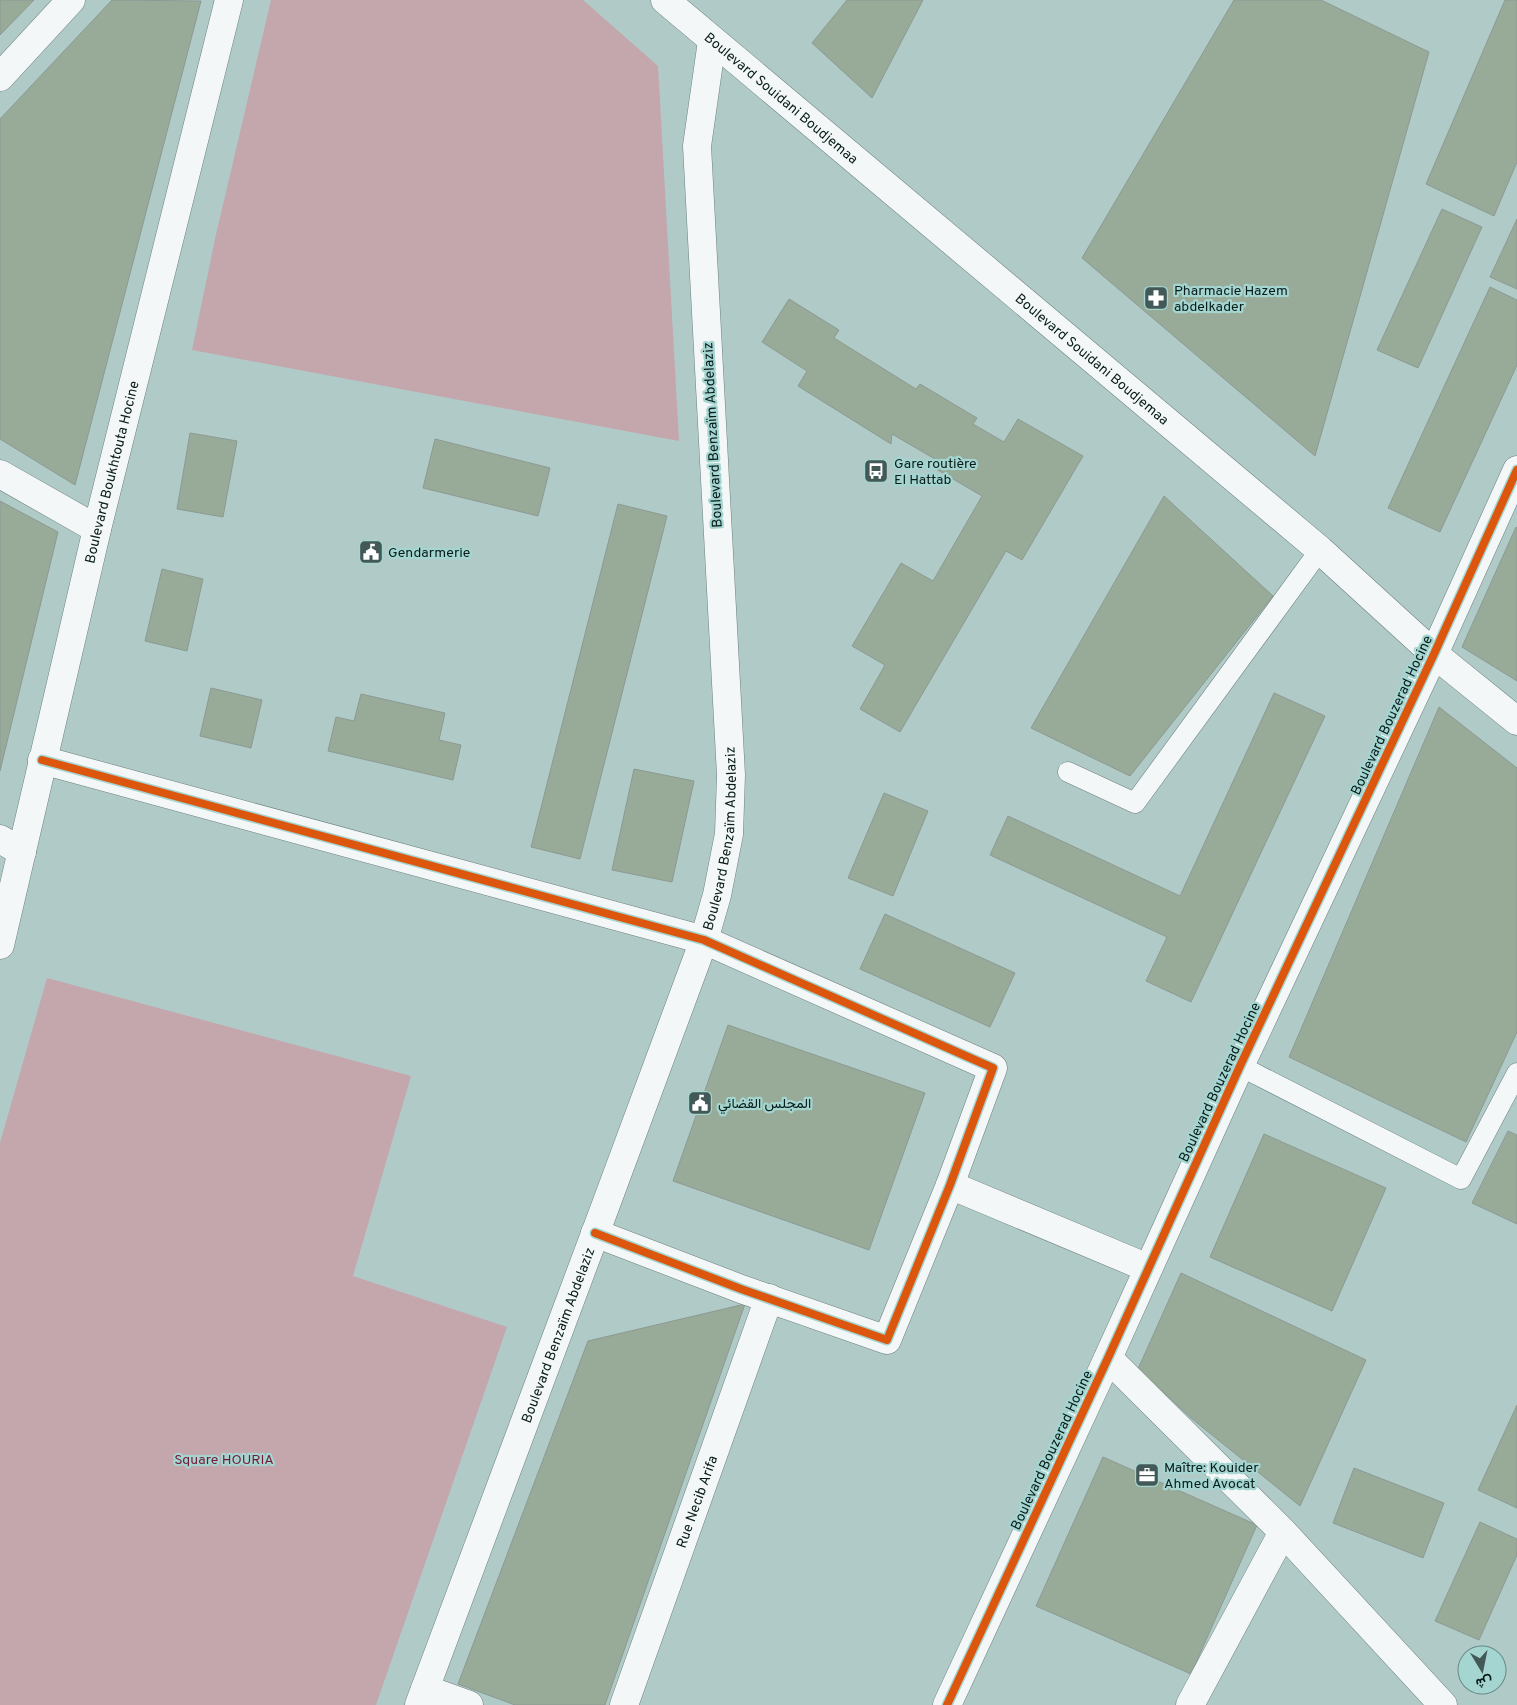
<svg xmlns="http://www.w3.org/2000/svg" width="1517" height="1705" font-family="Overpass,Vazirmatn,sans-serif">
<rect width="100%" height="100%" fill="#b0cac8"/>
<g fill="#c4a6ad">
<path d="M 271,0 L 583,0 L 658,66 L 679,441 L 192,350 L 215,239 Z"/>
<path d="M 47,978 L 411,1076 L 353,1276 L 507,1327 L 376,1705 L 0,1705 L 0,1143 Z"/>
</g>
<g fill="#98ab98" stroke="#8c9a93">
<path d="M 0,0 L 34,0 L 0,35 Z"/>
<path d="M 112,0 L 201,1 L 75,485 L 0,439 L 0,119 Z"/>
<path d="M 847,0 L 923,0 L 872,98 L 812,43 Z"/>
<path d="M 1234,0 L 1321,0 L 1429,52 L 1315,456 L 1082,258 Z"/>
<path d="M 1505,0 L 1517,0 L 1517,162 L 1494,216 L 1426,184 Z"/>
<path d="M 1442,209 L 1482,227 L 1418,368 L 1377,350 Z"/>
<path d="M 1517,219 L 1517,289 L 1490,277 Z"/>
<path d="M 1490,287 L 1517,300 L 1517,365 L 1440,532 L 1388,508 Z"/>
<path d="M 789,299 L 839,330 L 834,338 L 916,389 L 920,384 L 977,418 L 973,424 L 1004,442 L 1018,419 L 1083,456 L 1022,560 L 1006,551 L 900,732 L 860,709 L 885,665 L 852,646 L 901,563 L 933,581 L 982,496 L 936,469 L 940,462 L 892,434 L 891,444 L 798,386 L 807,371 L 762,342 Z"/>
<path d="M 190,433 L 237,441 L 223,517 L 177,509 Z"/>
<path d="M 435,439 L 550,468 L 538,516 L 423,488 Z"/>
<path d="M 1164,496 L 1273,596 L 1130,776 L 1031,728 Z"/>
<path d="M 0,501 L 58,532 L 0,771 Z"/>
<path d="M 618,504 L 667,516 L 580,859 L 531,847 Z"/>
<path d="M 1516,527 L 1517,528 L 1517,681 L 1462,647 Z"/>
<path d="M 162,569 L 203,579 L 187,651 L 145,641 Z"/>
<path d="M 211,688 L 262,700 L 251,748 L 200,736 Z"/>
<path d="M 1274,693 L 1325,716 L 1191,1002 L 1146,981 L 1167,937 L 990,855 L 1008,816 L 1180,896 Z"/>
<path d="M 361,694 L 445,713 L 439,740 L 461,745 L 453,780 L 328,751 L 336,717 L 354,721 Z"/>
<path d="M 1439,707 L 1517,768 L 1517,1032 L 1466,1142 L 1289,1057 Z"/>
<path d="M 634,769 L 694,781 L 672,882 L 612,870 Z"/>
<path d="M 884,793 L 928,811 L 893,896 L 848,878 Z"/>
<path d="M 885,914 L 1015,973 L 990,1027 L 860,969 Z"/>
<path d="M 728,1025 L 925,1093 L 869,1250 L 673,1181 Z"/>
<path d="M 1508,1131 L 1517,1135 L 1517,1224 L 1472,1203 Z"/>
<path d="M 1264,1134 L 1386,1188 L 1332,1311 L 1210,1257 Z"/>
<path d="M 1181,1273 L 1366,1360 L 1300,1506 L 1191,1418 L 1138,1369 Z"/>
<path d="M 745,1304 L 605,1705 L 515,1705 L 458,1684 L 588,1341 Z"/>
<path d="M 1517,1405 L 1517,1508 L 1478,1490 Z"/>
<path d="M 1103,1457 L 1257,1525 L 1191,1674 L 1036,1606 Z"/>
<path d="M 1354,1468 L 1444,1503 L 1423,1558 L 1333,1523 Z"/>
<path d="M 1480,1522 L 1517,1539 L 1517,1555 L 1479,1640 L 1435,1621 Z"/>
</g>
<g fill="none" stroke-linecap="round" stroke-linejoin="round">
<defs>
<g id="service">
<path d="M 1068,772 L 1135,803 L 1320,550"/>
<path d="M 1240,1066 L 1461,1179 L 1517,1073"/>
</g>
<g id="minor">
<path d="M 0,474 L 97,529"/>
<path d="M 42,760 L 704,940 L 993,1068 L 950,1185 L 887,1340 L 741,1289 L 595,1233"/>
<path d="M 0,839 L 22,852"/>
<path id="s1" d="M 0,945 L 97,529 L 229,0"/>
<path d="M 950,1185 L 1148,1268"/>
<path d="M 1108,1358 L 1283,1532 L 1443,1705"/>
<path d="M 425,1689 L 469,1705"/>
<path id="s2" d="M 624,1705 L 769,1298"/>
<path d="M 1190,1705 L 1283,1532"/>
</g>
<path id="tertiary" d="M 947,1705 L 1108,1358 L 1240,1066 L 1434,654 L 1517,470"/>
<g id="secondary">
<path id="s3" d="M 665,0 L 1320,550 L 1434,654 L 1517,721"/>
<path id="s4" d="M 419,1705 C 516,1451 609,1195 704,940 L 717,895 L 729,834 L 731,775 L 697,146 L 712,41"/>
</g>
<path id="primary" d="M 0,77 L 71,0"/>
</defs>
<use href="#service" stroke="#6c807f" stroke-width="21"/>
<use href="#minor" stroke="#6c807f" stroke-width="29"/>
<use href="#tertiary" stroke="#6c807f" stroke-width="29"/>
<use href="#secondary" stroke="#6c807f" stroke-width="29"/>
<use href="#primary" stroke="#6c807f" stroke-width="29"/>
<use href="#service" stroke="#f3f7f7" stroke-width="20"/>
<use href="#minor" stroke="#f3f7f7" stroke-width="28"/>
<use href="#tertiary" stroke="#f3f7f7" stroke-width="28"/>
<use href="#secondary" stroke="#f3f7f7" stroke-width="28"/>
<use href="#primary" stroke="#f3f7f7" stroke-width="28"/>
<defs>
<g id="cycleway">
<path d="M 42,760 L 704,940 L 993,1068 L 950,1185 L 887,1340 L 741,1289 L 595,1233"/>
<path d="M 947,1705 L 1108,1358 L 1240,1066 L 1434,654 L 1517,470"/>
</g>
</defs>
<use href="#cycleway" stroke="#a5d5d0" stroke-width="11"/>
<use href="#cycleway" stroke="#dd560d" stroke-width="8"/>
</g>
<defs>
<symbol id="pharmacy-square" viewBox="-11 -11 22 22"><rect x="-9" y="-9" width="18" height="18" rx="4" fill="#435957" stroke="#a5d5d0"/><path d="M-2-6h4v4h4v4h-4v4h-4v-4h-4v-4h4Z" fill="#fff"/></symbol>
<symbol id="bus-square" viewBox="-11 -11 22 22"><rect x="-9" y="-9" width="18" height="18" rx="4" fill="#435957" stroke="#a5d5d0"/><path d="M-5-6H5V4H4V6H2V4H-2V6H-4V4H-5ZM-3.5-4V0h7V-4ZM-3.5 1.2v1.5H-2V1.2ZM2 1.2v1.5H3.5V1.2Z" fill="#fff"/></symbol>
<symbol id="civic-square" viewBox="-11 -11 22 22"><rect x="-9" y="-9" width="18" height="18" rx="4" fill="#435957" stroke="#a5d5d0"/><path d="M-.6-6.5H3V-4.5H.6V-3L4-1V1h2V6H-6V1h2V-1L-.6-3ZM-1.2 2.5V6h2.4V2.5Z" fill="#fff"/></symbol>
<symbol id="office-square" viewBox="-11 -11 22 22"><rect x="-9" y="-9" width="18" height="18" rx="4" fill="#435957" stroke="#a5d5d0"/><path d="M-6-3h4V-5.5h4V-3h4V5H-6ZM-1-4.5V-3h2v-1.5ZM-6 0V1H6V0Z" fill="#fff"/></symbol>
</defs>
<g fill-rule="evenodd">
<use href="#pharmacy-square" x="1142" y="284" width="28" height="28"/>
<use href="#bus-square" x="862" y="457" width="28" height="28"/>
<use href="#civic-square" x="357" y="538" width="28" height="28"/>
<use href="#civic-square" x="686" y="1089" width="28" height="28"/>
<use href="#office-square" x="1133" y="1461" width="28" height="28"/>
</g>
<g text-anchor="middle" stroke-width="4.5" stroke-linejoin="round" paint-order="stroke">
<g font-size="14" fill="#081c1a" stroke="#a5d5d0">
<text dy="5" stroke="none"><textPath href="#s3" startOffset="152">Boulevard Souidani Boudjemaa</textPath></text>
<text dy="5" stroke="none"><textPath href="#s3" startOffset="558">Boulevard Souidani Boudjemaa</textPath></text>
<text transform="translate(712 435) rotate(-93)" y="5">Boulevard Benzaïm Abdelaziz</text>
<text dy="5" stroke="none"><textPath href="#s1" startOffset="486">Boulevard Boukhtouta Hocine</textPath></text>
<text transform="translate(1391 715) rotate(-65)" y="5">Boulevard Bouzerad Hocine</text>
<text dy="5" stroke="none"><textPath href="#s4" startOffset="920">Boulevard Benzaïm Abdelaziz</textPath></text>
<text transform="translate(1219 1082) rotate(-65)" y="5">Boulevard Bouzerad Hocine</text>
<text dy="5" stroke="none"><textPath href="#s4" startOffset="395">Boulevard Benzaïm Abdelaziz</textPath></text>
<text transform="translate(1051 1450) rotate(-65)" y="5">Boulevard Bouzerad Hocine</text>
<text dy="5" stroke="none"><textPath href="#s2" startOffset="216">Rue Necib Arifa</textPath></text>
</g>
<g font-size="14" fill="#081c1a" stroke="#a5d5d0" text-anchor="start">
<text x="1174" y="295">Pharmacie Hazem<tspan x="1174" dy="16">abdelkader</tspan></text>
<text x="894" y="468">Gare routière<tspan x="894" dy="16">El Hattab</tspan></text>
<text x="388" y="557">Gendarmerie</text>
<text x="718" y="1108">المجلس القضائي</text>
<text x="1164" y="1472">Maître: Kouider<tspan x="1164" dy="16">Ahmed Avocat</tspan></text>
</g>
<g font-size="14" fill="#751836" stroke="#a5d5d0">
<text x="224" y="1464">Square HOURIA</text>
</g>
</g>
<g transform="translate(1482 1670) rotate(170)"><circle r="24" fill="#a5d5d0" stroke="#668b87"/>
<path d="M0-4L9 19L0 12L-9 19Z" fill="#435957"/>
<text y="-8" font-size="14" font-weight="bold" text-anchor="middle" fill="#081c1a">ش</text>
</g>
</svg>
